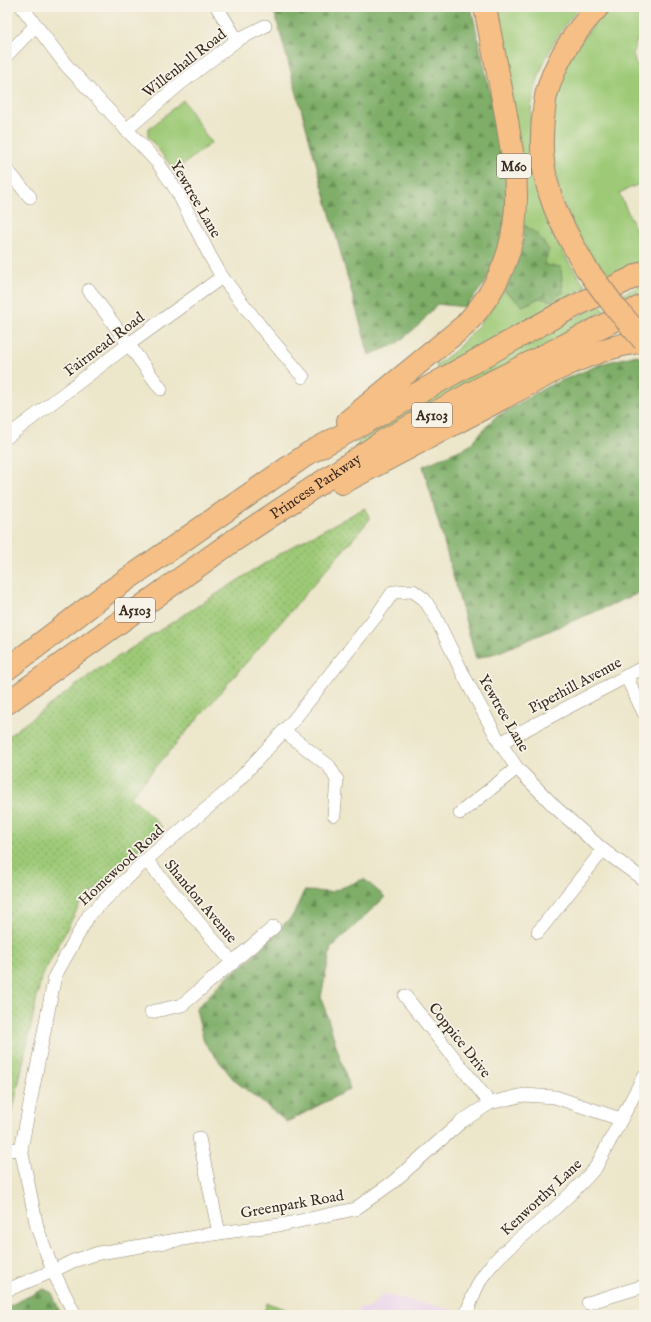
<svg xmlns="http://www.w3.org/2000/svg" width="651" height="1322" font-family="'IM FELL English',serif">
<defs>
<pattern id="forest-firs" width="22" height="20" patternUnits="userSpaceOnUse"><rect width="22" height="20" fill="#7eae68"/><path d="M5 1l3.5 6h-7zM16 11l3.5 6h-7z" fill="#688e55"/></pattern>
<pattern id="park-dots" width="8" height="8" patternUnits="userSpaceOnUse"><rect width="8" height="8" fill="#9eca77"/><path d="M2 2h.1M6 6h.1" fill="none" stroke="#82a461" stroke-width="1.8" stroke-linecap="round"/></pattern>
</defs>
<rect width="100%" height="100%" fill="#f7f3e8"/>
<filter id="ink" filterUnits="userSpaceOnUse"><feTurbulence type="fractalNoise" baseFrequency=".025" numOctaves="2"/><feDisplacementMap in="SourceGraphic" scale="8" xChannelSelector="R" yChannelSelector="G"/><feConvolveMatrix kernelMatrix="1 2 1 2 8 2 1 2 1" color-interpolation-filters="sRGB"/></filter>
<filter id="wash" filterUnits="userSpaceOnUse"><feTurbulence type="fractalNoise" baseFrequency=".012" numOctaves="4" result="noise"/><feDisplacementMap in="SourceGraphic" scale="16" xChannelSelector="R" yChannelSelector="G"/><feGaussianBlur stdDeviation="0.9" result="paint"/><feColorMatrix in="noise" values="0 0 0 0 0 0 0 0 0 0 0 0 0 0 0 0 0 1.4 0 .05"/><feComposite in="paint" operator="in"/></filter>
<g filter="url(#wash)">
<rect width="100%" height="100%" fill="#ece6ca"/>
<path fill="#e9d2ed" d="M 383,1294 L 457,1311 L 456,1315 L 357,1315 L 360,1307 L 369,1309 Z"/>
<g fill="#9eca77" stroke="#6c7a4a">
<path d="M 497,7 L 580,7 C 544,46 524,100 531,153 C 533,164 537,175 540,185 C 543,197 545,209 549,221 C 556,245 572,267 586,287 L 440,368 L 437,368 L 436,365 L 455,351 L 478,326 L 504,290 L 523,306 L 539,298 L 544,265 L 524,225 L 509,78 Z"/>
<path d="M 608,7 L 637,7 L 644,15 L 644,30 L 637,40 L 633,53 L 635,62 L 644,73 L 644,182 L 619,193 L 644,247 L 644,260 L 604,279 L 586,251 L 563,203 L 552,162 L 551,111 L 569,55 Z"/>
<path d="M 183,100 L 211,143 L 175,171 L 148,136 L 148,130 Z"/>
<path d="M 644,284 L 644,292 L 624,302 L 619,296 Z"/>
<path d="M 600,304 L 605,311 L 566,331 L 569,335 L 361,447 L 357,442 L 475,373 Z"/>
<path d="M 267,1303 L 285,1309 L 283,1315 L 263,1315 Z"/>
</g>
<g fill="url(#forest-firs)" stroke="#5c6c43">
<path d="M 273,7 L 471,7 L 510,181 L 505,223 L 496,260 L 485,283 L 466,307 L 437,304 L 419,325 L 396,344 L 369,355 Z"/>
<path d="M 524,225 L 537,234 L 549,250 L 544,265 L 561,267 L 563,292 L 552,301 L 539,298 L 523,306 L 504,290 L 516,265 L 522,246 Z"/>
<path d="M 637,355 L 644,361 L 644,591 L 499,652 L 476,659 L 423,466 L 469,446 L 494,418 L 546,387 L 604,363 Z"/>
<path d="M 364,879 L 385,897 L 331,948 L 321,997 L 350,1089 L 287,1122 L 234,1080 L 204,1042 L 196,1009 L 228,976 L 248,961 L 293,915 L 304,891 L 331,892 Z"/>
<path d="M 44,1289 L 52,1293 L 61,1315 L 7,1315 L 7,1307 Z"/>
</g>
<path fill="url(#park-dots)" stroke="#6c7a4a" d="M 365,508 L 370,519 L 131,796 L 162,827 L 80,904 L 41,978 L 9,1129 L 7,1130 L 7,737 L 94,672 L 289,548 Z"/>
</g>
<g filter="url(#ink)">
<g fill="none" stroke-linecap="round" stroke-linejoin="round">
<defs>
<g id="street">
<path d="M 22,7 L 66,65 L 158,163 L 177,191 L 210,256 L 222,277 L 265,332 L 303,377"/>
<path d="M 217,7 L 237,40"/>
<path d="M 7,55 L 36,25"/>
<path d="M 126,130 L 181,83 L 237,40 L 265,26"/>
<path d="M 7,170 L 30,197"/>
<path d="M 89,290 L 161,389"/>
<path d="M 7,437 L 129,344 L 222,277"/>
<path d="M 626,676 L 644,713"/>
<path d="M 284,731 L 329,766 L 337,780 L 334,815"/>
<path d="M 500,743 L 644,667"/>
<path d="M 460,813 L 517,768"/>
<path d="M 146,860 L 233,963"/>
<path d="M 538,932 L 603,850"/>
<path d="M 405,996 L 490,1103"/>
<path d="M 151,1012 L 182,1005 L 274,927"/>
<path d="M 199,1138 L 219,1233"/>
<path d="M 7,1150 L 21,1149"/>
<path d="M 7,1290 L 53,1271 L 73,1261 L 99,1253 L 219,1233 L 286,1224 L 355,1209 L 393,1182 L 461,1122 L 490,1103 L 524,1095 L 555,1097 L 620,1119"/>
<path d="M 588,1303 L 644,1286"/>
<path d="M 75,1315 L 53,1271 L 37,1227 L 21,1149 L 55,976 L 89,915 L 146,860 L 232,787 L 292,722 L 377,615 L 393,592 L 413,591 L 424,599 L 435,616 L 466,680 L 500,743 L 517,768 L 555,807 L 603,850 L 644,880"/>
<path d="M 466,1315 C 471,1301 475,1288 483,1276 C 496,1257 516,1241 534,1227 C 556,1208 577,1189 596,1167 L 644,1076"/>
</g>
<g id="highway">
<path d="M 586,268 C 573,245 559,222 551,197 C 541,167 540,141 544,110 C 545,104 545,98 547,92 C 556,60 575,31 598,7"/>
<path d="M 348,421 L 464,326 C 508,280 522,227 514,165 C 512,150 509,135 507,120 C 500,82 492,45 485,7"/>
<path d="M 342,483 L 554,371 C 583,357 612,345 644,341"/>
<path d="M 7,669 L 106,594 L 309,453 L 370,420 L 563,312 L 644,272"/>
<path id="s1" d="M 7,703 L 230,543 L 385,440 L 488,384 L 644,305"/>
</g>
</defs>
<use href="#street" stroke="#948874" stroke-width="14"/>
<use href="#highway" stroke="#948874" stroke-width="24"/>
<use href="#street" stroke="#fff" stroke-width="13"/>
<use href="#highway" stroke="#f5bf86" stroke-width="22"/>
<defs>
<path id="highway-bridge" d="M 586,268 L 615,307 L 644,341"/>
</defs>
<use href="#highway-bridge" stroke="#948874" stroke-width="24" stroke-linecap="butt"/>
<use href="#highway-bridge" stroke="#f5bf86" stroke-width="22"/>
</g>
</g>
<g text-anchor="middle" stroke-width="3.5" stroke-linejoin="round" paint-order="stroke">
<g fill="#f7f3e8" stroke="#73665b" stroke-width="1">
<rect x="497" y="154" width="34" height="24" rx="3"/>
<rect x="412" y="403" width="40" height="24" rx="3"/>
<rect x="115" y="598" width="40" height="24" rx="3"/>
</g>
<g font-size="14" font-weight="bold" fill="#3b2a1e">
<text x="514" y="171">M60</text>
<text x="432" y="420">A5103</text>
<text x="135" y="615">A5103</text>
</g>
<g font-size="15" fill="#3b2a1e" stroke="#f7f3e8">
<text transform="translate(184 63) rotate(-38)" y="5">Willenhall Road</text>
<text transform="translate(196 199) rotate(60)" y="5">Yewtree Lane</text>
<text transform="translate(104 344) rotate(-37)" y="5">Fairmead Road</text>
<text dy="5" stroke="none"><textPath href="#s1" startOffset="377">Princess Parkway</textPath></text>
<text transform="translate(575 685) rotate(-28)" y="5">Piperhill Avenue</text>
<text transform="translate(504 713) rotate(60)" y="5">Yewtree Lane</text>
<text transform="translate(121 865) rotate(-43)" y="5">Homewood Road</text>
<text transform="translate(201 901) rotate(50)" y="5">Shandon Avenue</text>
<text transform="translate(460 1040) rotate(52)" y="5">Coppice Drive</text>
<text transform="translate(541 1197) rotate(-43)" y="5">Kenworthy Lane</text>
<text transform="translate(292 1204) rotate(-10)" y="5">Greenpark Road</text>
</g>
</g>
<rect width="651" height="1322" fill="none" stroke="#f7f3e8" stroke-width="24"/>
</svg>
